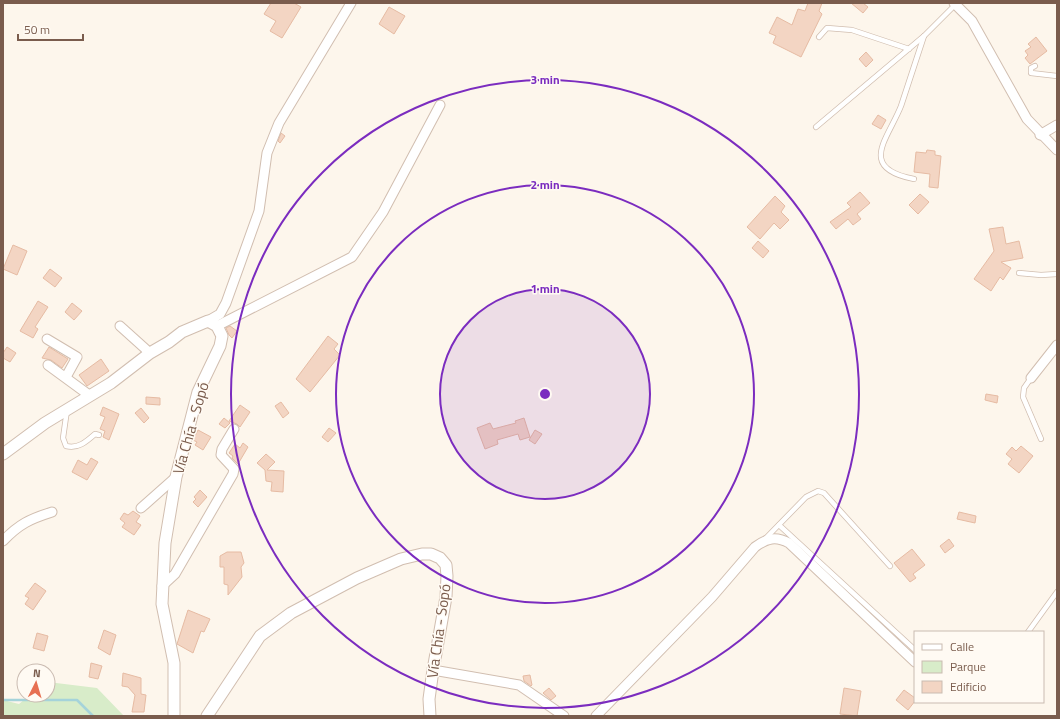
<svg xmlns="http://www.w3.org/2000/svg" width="1060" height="719" font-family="'Titillium Web',sans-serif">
<rect width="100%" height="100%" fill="#fdf6ec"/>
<path fill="#d8ecc9" d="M 48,682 L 97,688 L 124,716 L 3,716 L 3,700 L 19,704 L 30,695 L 48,695 Z"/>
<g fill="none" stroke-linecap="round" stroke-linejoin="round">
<path stroke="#a5d3da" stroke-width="2.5" d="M 3,700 L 77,700 L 93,716"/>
</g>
<g fill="#f3d5c3" stroke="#e6bba3">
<path d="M 271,3 L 294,3 L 301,7 L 282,38 L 270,31 L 276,21 L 264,14 Z"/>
<path d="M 808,3 L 822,3 L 819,11 L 822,14 L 801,57 L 773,43 L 776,36 L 769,33 L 777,17 L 792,25 L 798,9 L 805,11 Z"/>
<path d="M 851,3 L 863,3 L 868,7 L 863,13 Z"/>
<path d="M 389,7 L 405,16 L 394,34 L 379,24 Z"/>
<path d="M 1036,37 L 1047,51 L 1030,64 L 1025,58 L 1028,55 L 1025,51 L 1031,47 L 1028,44 Z"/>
<path d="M 866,52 L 873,60 L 866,67 L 859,59 Z"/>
<path d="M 878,115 L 886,120 L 881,129 L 872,124 Z"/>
<path d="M 281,133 L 285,136 L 280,143 L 278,141 Z"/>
<path d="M 927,150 L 935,151 L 935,155 L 941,156 L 938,188 L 929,187 L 930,174 L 914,172 L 916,152 L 926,153 Z"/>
<path d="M 860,192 L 870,203 L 857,214 L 861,219 L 853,225 L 848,219 L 836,229 L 830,222 L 851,207 L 847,203 Z"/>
<path d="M 920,194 L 929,202 L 918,214 L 909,205 Z"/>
<path d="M 775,196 L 785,206 L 781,212 L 789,220 L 780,229 L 774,223 L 760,239 L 747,227 Z"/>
<path d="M 1003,227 L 1006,244 L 1019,241 L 1023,258 L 1001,262 L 1011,268 L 1003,280 L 1000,277 L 991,291 L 974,279 L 994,251 L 989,229 Z"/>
<path d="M 758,241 L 769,251 L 763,258 L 752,248 Z"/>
<path d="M 13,245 L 27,251 L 17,275 L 3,269 Z"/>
<path d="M 50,269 L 62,278 L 55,287 L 43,278 Z"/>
<path d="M 38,301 L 48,307 L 35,327 L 38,329 L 33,338 L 20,331 Z"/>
<path d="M 72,303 L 82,311 L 74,320 L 65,312 Z"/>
<path d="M 230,326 L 237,331 L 232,338 L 229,335 L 226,328 Z"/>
<path d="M 328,336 L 338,344 L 334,349 L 340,355 L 310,392 L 296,379 Z"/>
<path d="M 7,347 L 16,353 L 10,362 L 3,358 L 3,353 Z"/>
<path d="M 49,347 L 68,359 L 62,368 L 51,360 L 42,358 Z"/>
<path d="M 101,359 L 109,371 L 87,386 L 79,375 Z"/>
<path d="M 986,394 L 998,396 L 997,403 L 985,400 Z"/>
<path d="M 146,397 L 160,398 L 160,405 L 146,404 Z"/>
<path d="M 281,402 L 289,413 L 283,418 L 275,406 Z"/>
<path d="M 240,405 L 250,412 L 240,427 L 237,424 L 229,421 Z"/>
<path d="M 103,407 L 119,414 L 109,440 L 103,437 L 105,431 L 100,429 L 105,417 L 100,415 Z"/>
<path d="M 141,408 L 149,418 L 144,423 L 135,413 Z"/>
<path d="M 224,418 L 230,423 L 225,428 L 219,424 Z"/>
<path d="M 524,418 L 530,437 L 520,440 L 518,434 L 497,440 L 498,444 L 485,449 L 477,428 L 490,423 L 493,429 L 516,423 L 515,421 Z"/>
<path d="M 329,428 L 336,433 L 328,442 L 322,437 Z"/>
<path d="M 198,430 L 211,437 L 203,450 L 195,445 L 197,442 L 193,440 Z"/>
<path d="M 535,430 L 542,434 L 535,444 L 529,440 Z"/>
<path d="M 243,443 L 248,447 L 238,464 L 232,458 L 233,456 L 229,453 L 235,444 L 240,448 Z"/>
<path d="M 1021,446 L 1033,456 L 1019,473 L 1008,464 L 1012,459 L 1006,454 L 1012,447 L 1016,451 Z"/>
<path d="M 266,454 L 275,462 L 267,470 L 284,471 L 283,492 L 271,491 L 272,482 L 266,481 L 265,470 L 257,463 Z"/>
<path d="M 91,458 L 98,462 L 87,480 L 72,472 L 78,460 L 87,465 Z"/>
<path d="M 200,490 L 207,497 L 198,507 L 193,502 L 196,499 L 194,497 Z"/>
<path d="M 133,511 L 140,516 L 136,522 L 141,525 L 134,535 L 122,527 L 125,523 L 120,519 L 124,513 L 128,515 Z"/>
<path d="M 959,512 L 976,516 L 975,523 L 957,519 Z"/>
<path d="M 949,539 L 954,546 L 945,553 L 940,546 Z"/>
<path d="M 912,549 L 925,565 L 913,574 L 916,578 L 910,582 L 894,563 Z"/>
<path d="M 227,552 L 241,552 L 244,563 L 241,567 L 242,577 L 228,595 L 228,585 L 224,584 L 224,567 L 220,567 L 220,556 Z"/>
<path d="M 35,583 L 46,591 L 33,610 L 25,604 L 29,598 L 25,596 Z"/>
<path d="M 188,610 L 210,619 L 204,632 L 201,631 L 193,653 L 177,644 Z"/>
<path d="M 104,630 L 116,635 L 110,655 L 98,648 Z"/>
<path d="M 37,633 L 48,636 L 44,651 L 33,648 Z"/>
<path d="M 91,663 L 102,666 L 98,679 L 89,677 Z"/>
<path d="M 123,673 L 141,678 L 141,694 L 146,695 L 144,712 L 132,712 L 135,695 L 128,687 L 122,686 Z"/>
<path d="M 530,675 L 532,685 L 531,686 L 524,681 L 523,676 Z"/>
<path d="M 549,688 L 556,696 L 551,700 L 543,693 Z"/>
<path d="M 844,688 L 861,691 L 857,716 L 840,714 Z"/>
<path d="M 904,690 L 915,698 L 915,701 L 908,710 L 896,700 Z"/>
</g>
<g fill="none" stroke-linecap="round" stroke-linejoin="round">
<defs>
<g id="service">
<path d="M 819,37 L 827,28 L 852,30 L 909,49"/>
<path d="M 1035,66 L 1031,68 L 1031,73 L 1057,76"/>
<path d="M 816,127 L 924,36 L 956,4"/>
<path d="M 914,179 C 857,168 888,139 901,106 L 924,36"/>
<path d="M 1019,273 L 1041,275 L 1057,274"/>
<path d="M 1031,378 L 1024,388 L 1023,397 L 1041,439"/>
<path d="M 67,410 L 63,438 L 66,446 C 78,449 86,442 95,434 L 99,435"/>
<path d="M 779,525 L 915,650"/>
<path d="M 766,538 L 806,497 L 818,491 L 824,493 L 890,566"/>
<path d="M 1028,632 L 1057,592"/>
</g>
<g id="minor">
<path d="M 954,3 L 972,21 L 1027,119 L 1057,150"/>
<path d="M 1040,135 L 1057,125"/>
<path d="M 208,321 L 220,314 L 226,303 L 259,211 L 267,153 L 279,123 L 351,3"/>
<path d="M 120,326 L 150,353"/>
<path d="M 217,326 L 352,257 L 383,212 L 440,105"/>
<path d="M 47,339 L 77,357 L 66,377"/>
<path d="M 48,365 L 89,395"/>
<path d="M 1031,378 L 1057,345"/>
<path d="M 141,508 L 176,477"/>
<path d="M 3,541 C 19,524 30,519 52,512"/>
<path d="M 162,586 L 175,574 L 233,474 L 234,469 L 221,455 L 222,449 L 234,429"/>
<path d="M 433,670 L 519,685 L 564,716"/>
<path d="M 596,716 L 712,597 L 755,547 C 767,538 776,536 789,543 L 915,662"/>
</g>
<g id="tertiary">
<path d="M 3,454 L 45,423 L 111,383 L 150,353 L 169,342 L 182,332 L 208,321 L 217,326 L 222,336 L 220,346 L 198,392 L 176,477 L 165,543 L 162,604 L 174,663 L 174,716"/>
<path d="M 207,716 L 260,636 L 291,613 L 357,578 L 401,559 L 422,554 L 431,554 L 440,558 L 446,565 L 447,576 L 446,597 L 433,670 L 429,699 L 430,716"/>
</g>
</defs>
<use href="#service" stroke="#d1beb0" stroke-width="6"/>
<use href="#minor" stroke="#d1beb0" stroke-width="11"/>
<use href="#tertiary" stroke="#d1beb0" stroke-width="13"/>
<use href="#service" stroke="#fff" stroke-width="4.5"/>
<use href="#minor" stroke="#fff" stroke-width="9"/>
<use href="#tertiary" stroke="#fff" stroke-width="11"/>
</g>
<circle cx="545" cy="394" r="105" fill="#7b2cbf" fill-opacity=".12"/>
<g fill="none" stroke="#7b2cbf" stroke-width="2">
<circle cx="545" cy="394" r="105"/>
<circle cx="545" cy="394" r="209"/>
<circle cx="545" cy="394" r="314"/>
</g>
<g text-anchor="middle" stroke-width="3" stroke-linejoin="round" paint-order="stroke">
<g font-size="15" fill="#7a5c4d" stroke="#fffaf3">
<text transform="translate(191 428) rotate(-74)" y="5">Vía Chía - Sopó</text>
<text transform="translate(439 631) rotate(-82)" y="5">Vía Chía - Sopó</text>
</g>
</g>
<circle cx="545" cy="394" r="6" fill="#7b2cbf" stroke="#fffaf3" stroke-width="2"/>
<g font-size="12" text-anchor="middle" font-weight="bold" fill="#7b2cbf" stroke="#fffaf3" stroke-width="3" stroke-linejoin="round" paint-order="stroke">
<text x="545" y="84">3 min</text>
<text x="545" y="189">2 min</text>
<text x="545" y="293">1 min</text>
</g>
<rect width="1060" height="719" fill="none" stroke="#7a5c4d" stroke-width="8"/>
<rect x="914" y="631" width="130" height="72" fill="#fffaf3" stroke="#cabbb1"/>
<rect x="922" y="644" width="20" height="6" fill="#ffffff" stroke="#cabbb1"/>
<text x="950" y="651" font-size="12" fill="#7a5c4d">Calle</text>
<rect x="922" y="661" width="20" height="12" fill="#d8ecc9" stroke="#cabbb1"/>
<text x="950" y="671" font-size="12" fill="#7a5c4d">Parque</text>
<rect x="922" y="681" width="20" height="12" fill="#f3d5c3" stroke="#cabbb1"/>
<text x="950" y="691" font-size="12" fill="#7a5c4d">Edificio</text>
<g transform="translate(36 683) rotate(5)"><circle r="19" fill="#fffaf3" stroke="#cabbb1"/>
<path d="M0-3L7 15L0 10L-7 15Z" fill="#e76f51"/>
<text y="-6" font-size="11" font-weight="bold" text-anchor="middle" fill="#7a5c4d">N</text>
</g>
<path d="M18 34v6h65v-6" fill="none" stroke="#7a5c4d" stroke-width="2"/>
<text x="24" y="34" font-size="12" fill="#7a5c4d" stroke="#fffaf3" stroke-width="3" paint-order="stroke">50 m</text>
</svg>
